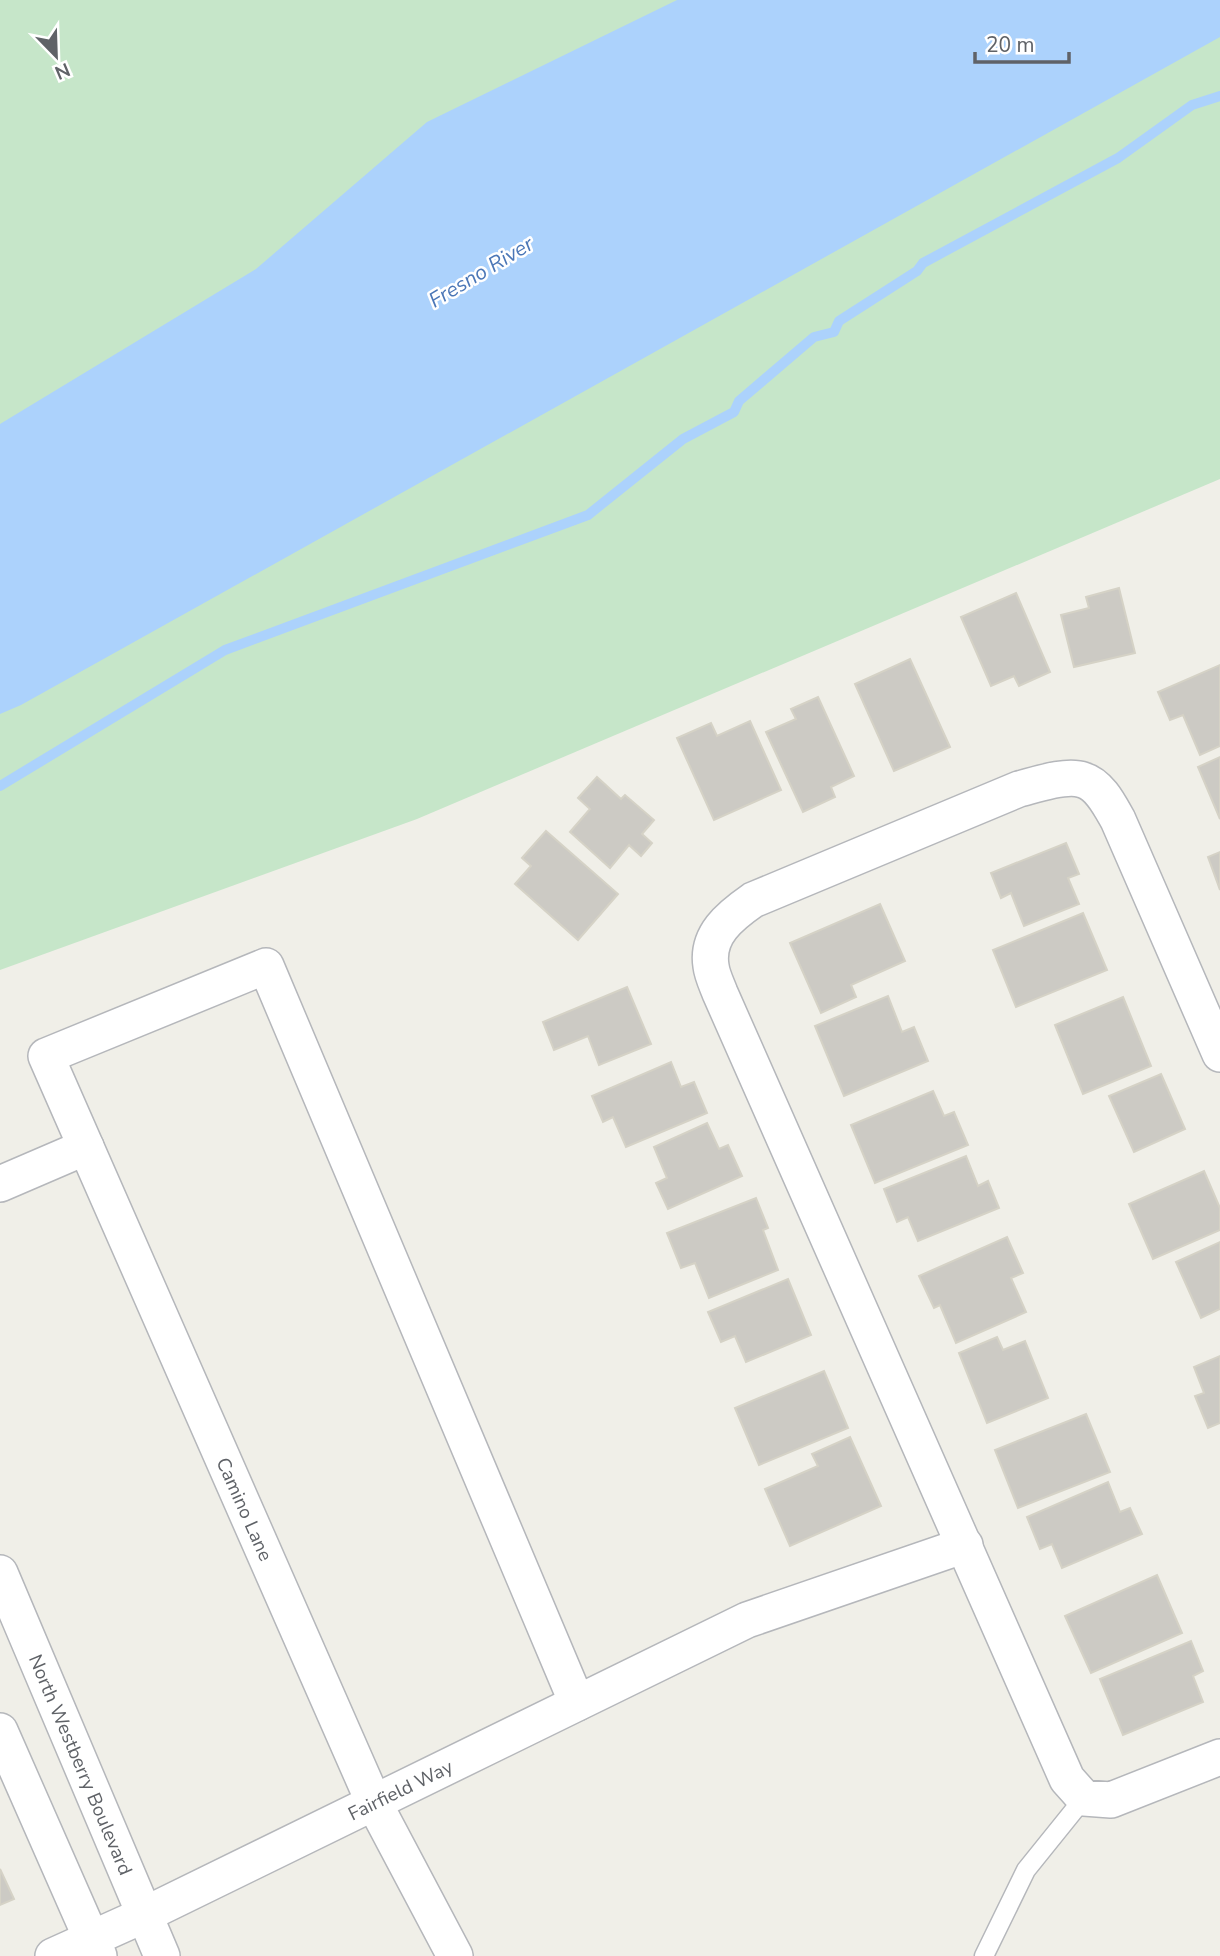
<svg xmlns="http://www.w3.org/2000/svg" width="1220" height="1956" font-family="'Nunito Sans',sans-serif">
<rect width="100%" height="100%" fill="#f0efe8"/>
<path fill="#c6e6c9" d="M 0,0 L 1220,0 L 1220,479 L 417,819 L 0,970 Z"/>
<path fill="#acd2fc" d="M 677,0 L 1220,0 L 1220,37 L 21,705 L 0,714 L 0,424 L 256,269 L 427,122 Z"/>
<g fill="none" stroke-linecap="round" stroke-linejoin="round">
<path stroke="#acd2fc" stroke-width="10" d="M 0,786 L 225,650 L 588,515 L 683,439 L 734,412 L 739,401 L 814,337 L 834,332 L 839,321 L 917,271 L 923,263 L 1118,158 L 1192,105 L 1220,96"/>
</g>
<g fill="#cccac4" stroke="#d5d2c6" stroke-width="2">
<path d="M 1119,588 L 1135,653 L 1074,667 L 1061,615 L 1089,608 L 1086,597 Z"/>
<path d="M 1016,593 L 1050,672 L 1019,686 L 1014,676 L 991,686 L 961,617 Z"/>
<path d="M 910,659 L 950,747 L 894,771 L 855,684 Z"/>
<path d="M 1220,665 L 1220,746 L 1200,755 L 1183,715 L 1170,720 L 1158,692 Z"/>
<path d="M 818,697 L 854,776 L 831,787 L 835,797 L 803,812 L 766,732 L 796,719 L 791,709 Z"/>
<path d="M 750,721 L 781,790 L 714,820 L 677,738 L 711,723 L 717,736 Z"/>
<path d="M 1220,757 L 1220,819 L 1198,767 Z"/>
<path d="M 597,777 L 621,799 L 625,795 L 654,820 L 642,834 L 652,843 L 641,856 L 629,845 L 610,868 L 570,832 L 590,809 L 578,798 Z"/>
<path d="M 546,831 L 618,894 L 578,940 L 515,884 L 531,866 L 522,858 Z"/>
<path d="M 1066,843 L 1079,874 L 1068,878 L 1079,904 L 1024,926 L 1011,893 L 1001,898 L 991,873 Z"/>
<path d="M 1220,852 L 1220,890 L 1208,857 Z"/>
<path d="M 880,904 L 905,961 L 851,985 L 856,997 L 821,1013 L 790,943 Z"/>
<path d="M 1083,913 L 1107,970 L 1016,1007 L 993,950 Z"/>
<path d="M 627,987 L 651,1044 L 599,1065 L 588,1036 L 554,1050 L 543,1022 Z"/>
<path d="M 888,996 L 902,1032 L 914,1027 L 928,1061 L 844,1096 L 815,1026 Z"/>
<path d="M 1123,997 L 1151,1066 L 1083,1094 L 1055,1025 Z"/>
<path d="M 671,1062 L 681,1087 L 694,1082 L 707,1113 L 626,1147 L 613,1117 L 603,1122 L 592,1096 Z"/>
<path d="M 1161,1074 L 1185,1129 L 1134,1152 L 1109,1096 Z"/>
<path d="M 933,1091 L 944,1116 L 954,1112 L 968,1145 L 875,1183 L 851,1125 Z"/>
<path d="M 707,1123 L 719,1149 L 728,1145 L 742,1176 L 668,1209 L 656,1183 L 667,1178 L 654,1147 Z"/>
<path d="M 966,1156 L 978,1186 L 988,1181 L 999,1208 L 918,1241 L 908,1217 L 897,1222 L 884,1189 Z"/>
<path d="M 1204,1171 L 1220,1208 L 1220,1230 L 1153,1259 L 1129,1204 Z"/>
<path d="M 756,1198 L 768,1228 L 763,1230 L 778,1270 L 709,1298 L 695,1263 L 681,1268 L 667,1233 Z"/>
<path d="M 1007,1237 L 1023,1273 L 1011,1278 L 1026,1312 L 956,1343 L 940,1305 L 934,1308 L 919,1276 Z"/>
<path d="M 1220,1242 L 1220,1309 L 1201,1318 L 1176,1262 Z"/>
<path d="M 788,1279 L 811,1335 L 746,1362 L 735,1336 L 721,1342 L 708,1312 Z"/>
<path d="M 997,1337 L 1003,1350 L 1025,1341 L 1048,1398 L 987,1423 L 959,1353 Z"/>
<path d="M 1220,1356 L 1220,1423 L 1208,1428 L 1195,1396 L 1204,1393 L 1194,1367 Z"/>
<path d="M 824,1371 L 848,1428 L 759,1465 L 735,1408 Z"/>
<path d="M 1086,1414 L 1110,1472 L 1018,1508 L 995,1450 Z"/>
<path d="M 850,1437 L 881,1506 L 790,1546 L 765,1489 L 818,1466 L 812,1454 Z"/>
<path d="M 1108,1482 L 1120,1512 L 1130,1508 L 1142,1534 L 1062,1568 L 1052,1544 L 1040,1549 L 1027,1517 Z"/>
<path d="M 1157,1575 L 1182,1633 L 1091,1673 L 1065,1616 Z"/>
<path d="M 1191,1641 L 1203,1671 L 1193,1676 L 1203,1702 L 1123,1735 L 1100,1679 Z"/>
<path d="M 0,1869 L 14,1899 L 0,1905 Z"/>
</g>
<g fill="none" stroke-linecap="round" stroke-linejoin="round">
<defs>
<path id="service" d="M 984,1956 L 1026,1870 L 1084,1798"/>
<g id="minor">
<path d="M 1220,1054 L 1118,820 C 1110,806 1100,785 1083,780 C 1066,774 1035,785 1019,789 L 753,900 C 730,916 706,935 711,966 C 712,975 717,985 720,993 L 1067,1779 L 1084,1798 L 1111,1800 L 1220,1757"/>
<path d="M 0,1184 L 86,1147"/>
<path id="s1" d="M 0,1573 L 162,1956"/>
<path d="M 0,1731 L 99,1956"/>
<path id="s2" d="M 53,1956 L 144,1915 L 747,1620 L 965,1545"/>
<path d="M 455,1956 L 374,1803 L 46,1056 L 266,966 L 577,1703"/>
</g>
</defs>
<use href="#service" stroke="#b5b7bb" stroke-width="21"/>
<use href="#minor" stroke="#b5b7bb" stroke-width="38"/>
<use href="#service" stroke="#fff" stroke-width="18"/>
<use href="#minor" stroke="#fff" stroke-width="35"/>
</g>
<g text-anchor="middle" stroke-width="5" stroke-linejoin="round" paint-order="stroke">
<g font-size="19" fill="#5f6267" stroke="#fff">
<text transform="translate(245 1509) rotate(66)" y="7">Camino Lane</text>
<text dy="7" stroke="none"><textPath href="#s1" startOffset="208">North Westberry Boulevard</textPath></text>
<text dy="7" stroke="none"><textPath href="#s2" startOffset="385">Fairfield Way</textPath></text>
</g>
<g font-size="21" font-style="italic" fill="#4b77b7" stroke="#fff">
<text transform="translate(481 272) rotate(-31)" y="7">Fresno River</text>
</g>
</g>
<g transform="translate(56 56) rotate(157)" stroke="#ffffff" stroke-width="5" paint-order="stroke">
<path d="M0-5L12 26L0 18L-12 26Z" fill="#5f6267"/>
<text y="-10" font-size="19" font-weight="bold" text-anchor="middle" fill="#5f6267">N</text>
</g>
<path d="M975 52v10h94v-10" fill="none" stroke="#5f6267" stroke-width="3.5"/>
<text x="986" y="52" font-size="21" fill="#5f6267" stroke="#ffffff" stroke-width="5" paint-order="stroke">20 m</text>
</svg>
